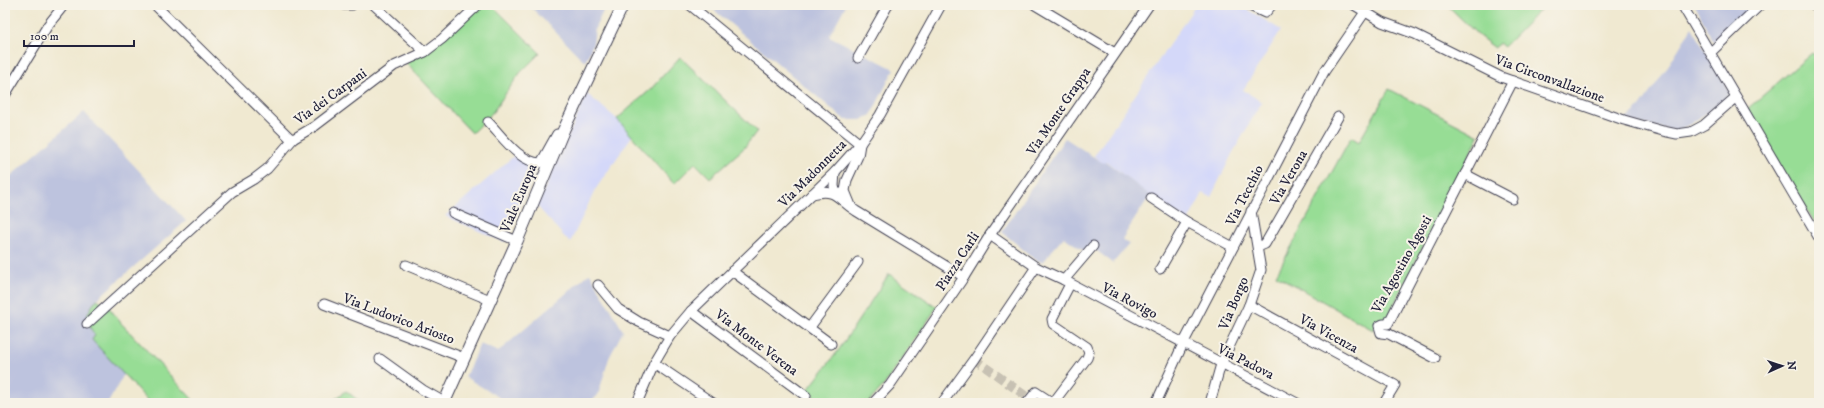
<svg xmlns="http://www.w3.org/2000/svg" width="1824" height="408" font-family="'IM FELL DW Pica',serif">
<rect width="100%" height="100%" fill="#f7f3e8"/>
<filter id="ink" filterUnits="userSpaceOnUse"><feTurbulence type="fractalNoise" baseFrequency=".025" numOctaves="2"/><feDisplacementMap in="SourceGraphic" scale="8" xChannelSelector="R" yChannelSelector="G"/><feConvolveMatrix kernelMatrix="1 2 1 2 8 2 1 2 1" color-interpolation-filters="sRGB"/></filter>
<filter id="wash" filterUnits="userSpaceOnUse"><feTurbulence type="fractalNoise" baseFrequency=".012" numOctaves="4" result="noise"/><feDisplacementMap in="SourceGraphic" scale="16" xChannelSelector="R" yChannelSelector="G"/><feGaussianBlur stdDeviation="0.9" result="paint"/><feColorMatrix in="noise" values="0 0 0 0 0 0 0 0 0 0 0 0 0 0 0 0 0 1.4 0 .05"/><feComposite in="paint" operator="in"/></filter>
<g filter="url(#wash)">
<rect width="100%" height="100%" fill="#f0e9d1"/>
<g fill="#d4d8f9">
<path d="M 1196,5 L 1240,5 L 1281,30 L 1243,90 L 1262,102 L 1232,154 L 1211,197 L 1203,193 L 1188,221 L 1146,193 L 1106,161 L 1103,164 L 1094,156 Z"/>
<path d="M 587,94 L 617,119 L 632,136 L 595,190 L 570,243 L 537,206 Z"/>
<path d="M 515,155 L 535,172 L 504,242 L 445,216 Z"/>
</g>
<g fill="#bdc3de">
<path d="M 529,5 L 606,5 L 595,28 L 593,44 L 585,62 Z"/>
<path d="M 708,5 L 846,5 L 829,36 L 894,69 L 871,115 L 861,120 L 845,120 Z"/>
<path d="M 1695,5 L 1757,5 L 1714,43 Z"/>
<path d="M 1692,27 L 1730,93 L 1720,103 L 1692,123 L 1676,131 L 1625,120 L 1640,107 L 1665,71 Z"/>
<path d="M 84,112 L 186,221 L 97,299 L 88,312 L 87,324 L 95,335 L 92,340 L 124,374 L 108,403 L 5,403 L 5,181 Z"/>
<path d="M 1065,138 L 1103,163 L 1105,161 L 1151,196 L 1145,203 L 1122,239 L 1129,244 L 1113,263 L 1093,248 L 1084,251 L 1064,237 L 1042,262 L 1036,260 L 1002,232 Z"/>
<path d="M 590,273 L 623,331 L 609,358 L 598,395 L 590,403 L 500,403 L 502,399 L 465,377 L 480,344 L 498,352 Z"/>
</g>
<g fill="#97dd95" stroke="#5c8068">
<path d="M 480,5 L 492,5 L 540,53 L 520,73 L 492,113 L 472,133 L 406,63 Z"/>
<path d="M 1447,5 L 1545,5 L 1504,47 L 1499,43 L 1495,48 L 1479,36 Z"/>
<path d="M 1812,53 L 1819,58 L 1819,229 L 1746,110 Z"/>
<path d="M 680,57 L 757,131 L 744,148 L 710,178 L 695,163 L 674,184 L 617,119 L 650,90 Z"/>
<path d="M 1389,89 L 1479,136 L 1386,320 L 1379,321 L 1373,330 L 1276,275 L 1351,137 L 1359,142 Z"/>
<path d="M 889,274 L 937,307 L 885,384 L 868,403 L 809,403 L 814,396 L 807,391 L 838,351 Z"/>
<path d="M 97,299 L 107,305 L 121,323 L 196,403 L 150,403 L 92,340 L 95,335 C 84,319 85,315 97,299 Z"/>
<path d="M 346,391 L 362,403 L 330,403 Z"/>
</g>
</g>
<g filter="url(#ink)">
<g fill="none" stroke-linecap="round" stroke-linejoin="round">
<path stroke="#c7c1b3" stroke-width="9" stroke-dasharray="9 4.5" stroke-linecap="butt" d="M 974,359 L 1030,399"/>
<defs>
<g id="minor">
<path d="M 155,5 L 289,137 L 293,139 L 315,126 L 394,66 L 425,52 L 442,39 L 478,5"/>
<path d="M 344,5 L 352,5"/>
<path d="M 374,5 L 425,52"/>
<path d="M 690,5 L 860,144 L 858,156 L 847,180 L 845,191 L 852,208"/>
<path d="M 1035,5 L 1115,53"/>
<path d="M 1253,5 L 1252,7 L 1265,13 L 1272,5"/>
<path d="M 1354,5 L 1382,22 L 1415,34 L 1501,77 L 1624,120 L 1663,131 L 1677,134 L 1691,132 L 1704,125 L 1736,97"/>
<path d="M 1682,5 L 1819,238"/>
<path d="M 1814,5 L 1819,7"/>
<path d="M 1711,52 L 1760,5"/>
<path d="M 858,58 L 888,5"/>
<path d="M 5,95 L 48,25 L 64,5"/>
<path d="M 488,122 C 503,137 518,161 540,163 L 542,161 L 557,134"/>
<path d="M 835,172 L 834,186 L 836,194 L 840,193"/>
<path d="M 1465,174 L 1513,199"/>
<path d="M 812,194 C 837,188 836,198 856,211 L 964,277"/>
<path d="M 1151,198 L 1187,222 L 1233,247"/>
<path d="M 453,213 L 517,241"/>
<path d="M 990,235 L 1036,267 L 1064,280 L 1297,403"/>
<path d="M 1258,247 L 1265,244 L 1338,117"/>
<path d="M 406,265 L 490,300"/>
<path d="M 1160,269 L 1187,222"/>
<path d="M 732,271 L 831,344"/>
<path d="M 1064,280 L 1093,246"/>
<path d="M 598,285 L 618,309 L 639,322 L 670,336"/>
<path d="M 324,304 L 464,358"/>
<path d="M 1249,305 L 1395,385 L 1384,403"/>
<path d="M 691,311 L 806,396"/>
<path d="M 87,324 L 232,192 L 254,179 L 267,169 L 293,139"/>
<path d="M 810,327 L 858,262"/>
<path d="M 1435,358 L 1389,334 L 1381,333 L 1379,326 L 1383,324 L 1388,324 L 1513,81"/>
<path d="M 380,359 L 423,390 L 444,402"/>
<path d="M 654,363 L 713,403"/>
<path d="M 637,403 L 654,363 L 670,336 L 691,311 L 835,172 L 860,144 L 880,115 L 941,5"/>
<path d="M 873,403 L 890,385 L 964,277 L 990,235 L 1149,5"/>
<path d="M 942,403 L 974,359 L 1036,267"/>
<path d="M 1027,403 L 1036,392 L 1053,403"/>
<path d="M 1053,403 L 1087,358 L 1089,352 L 1087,347 L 1053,324 L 1052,319 L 1070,284"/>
<path d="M 1156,403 L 1183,344 L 1324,72 L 1365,12 L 1366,5"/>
<path d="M 1210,403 L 1221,364 L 1249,305 L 1261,270 L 1251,211"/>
</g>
<path id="major" d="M 444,403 L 517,241 L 564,129 L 623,5"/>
</defs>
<use href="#minor" stroke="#414052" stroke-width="11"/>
<use href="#major" stroke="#414052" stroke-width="13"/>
<use href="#minor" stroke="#fff" stroke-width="9"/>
<use href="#major" stroke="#fff" stroke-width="11"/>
</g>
</g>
<g text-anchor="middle" stroke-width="4" stroke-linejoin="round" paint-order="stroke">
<g font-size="14" fill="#22223b" stroke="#f7f3e8">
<text transform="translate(1550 78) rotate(20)" y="5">Via Circonvallazione</text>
<text transform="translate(330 96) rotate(-36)" y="5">Via dei Carpani</text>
<text transform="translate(1058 111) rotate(-56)" y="5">Via Monte Grappa</text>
<text transform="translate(812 173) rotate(-45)" y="5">Via Madonnetta</text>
<text transform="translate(1288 177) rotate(-60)" y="5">Via Verona</text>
<text transform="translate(1244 195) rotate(-63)" y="5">Via Tecchio</text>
<text transform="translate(518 198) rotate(-67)" y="5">Viale Europa</text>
<text transform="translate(957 261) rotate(-57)" y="5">Piazza Carli</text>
<text transform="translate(1401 264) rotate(-61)" y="5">Via Agostino Agosti</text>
<text transform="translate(1130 300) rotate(28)" y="5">Via Rovigo</text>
<text transform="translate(1233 303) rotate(-67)" y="5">Via Borgo</text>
<text transform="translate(399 318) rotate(21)" y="5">Via Ludovico Ariosto</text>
<text transform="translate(1329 333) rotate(29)" y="5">Via Vicenza</text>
<text transform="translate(757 342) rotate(37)" y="5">Via Monte Verena</text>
<text transform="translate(1246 361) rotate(27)" y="5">Via Padova</text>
</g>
</g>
<rect width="1824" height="408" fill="none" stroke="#f7f3e8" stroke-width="20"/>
<g transform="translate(1782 366) rotate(87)" stroke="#f7f3e8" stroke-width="3" paint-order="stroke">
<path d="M0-3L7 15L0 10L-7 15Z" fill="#22223b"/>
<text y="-6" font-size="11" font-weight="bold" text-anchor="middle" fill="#22223b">N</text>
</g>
<path d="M24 40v6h110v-6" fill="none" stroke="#22223b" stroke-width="2"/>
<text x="30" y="40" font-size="12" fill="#22223b" stroke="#f7f3e8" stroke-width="3" paint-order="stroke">100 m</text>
</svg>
